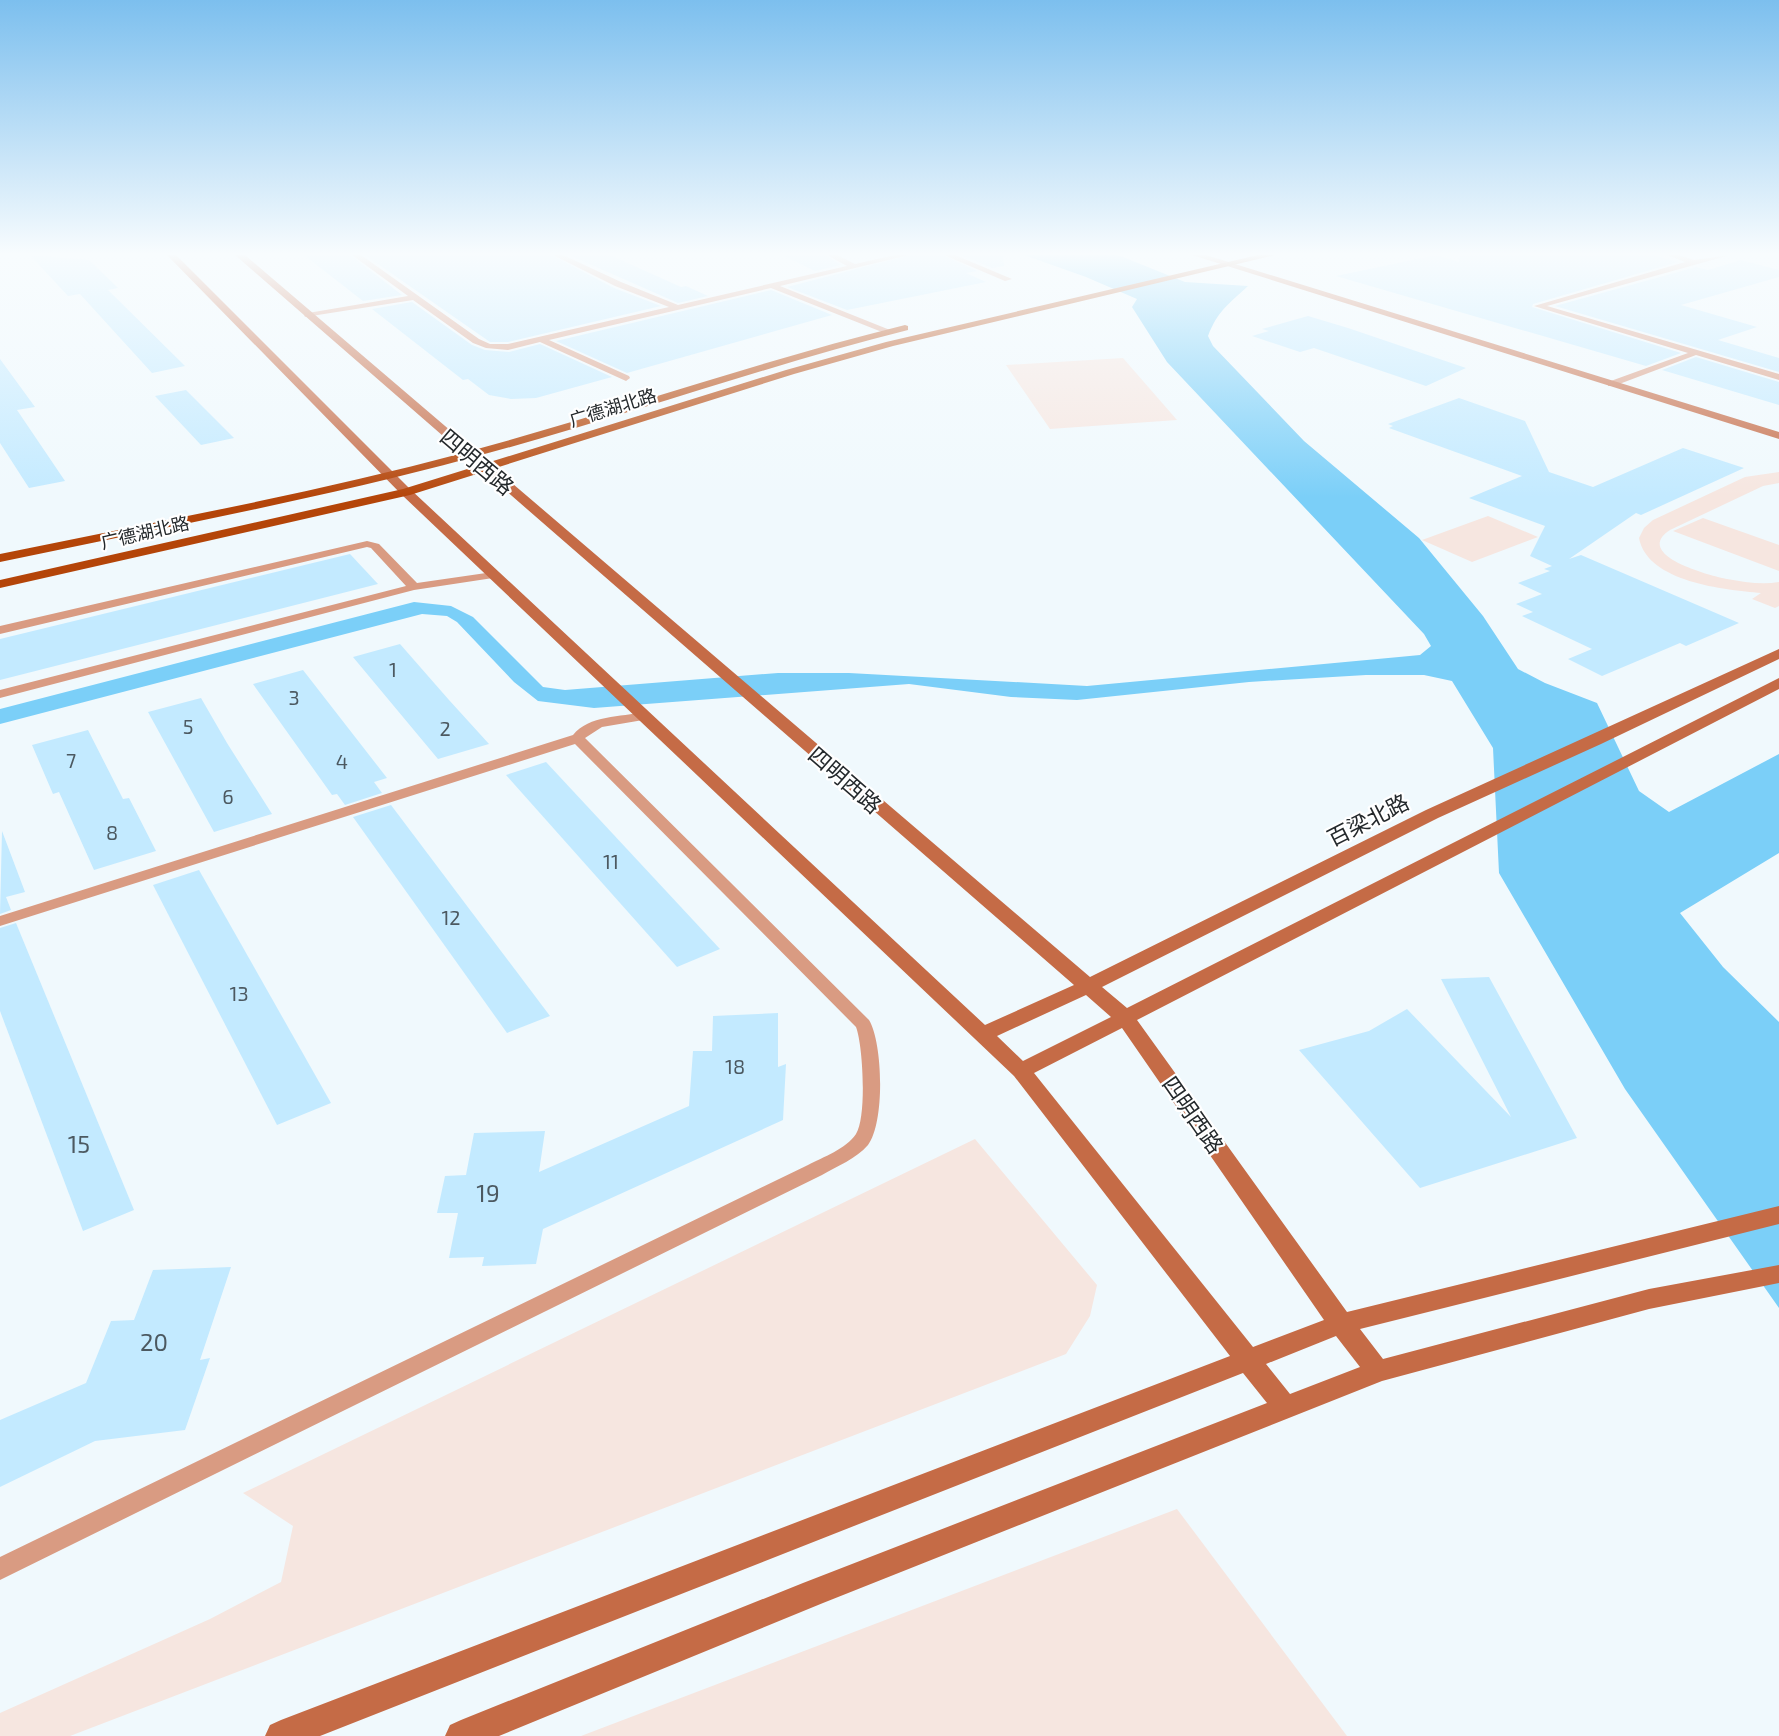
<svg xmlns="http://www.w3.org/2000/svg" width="1779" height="1736" font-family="'Exo 2','Noto Sans SC',sans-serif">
<rect width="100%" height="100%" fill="#f0f9fd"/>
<g fill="#f6e6e0">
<path d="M 1123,358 L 1177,420 L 1050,429 L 1006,365 Z"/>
<path d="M 1779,472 L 1779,483 L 1763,486 L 1670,530 C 1632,555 1710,576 1727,579 C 1744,582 1762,585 1779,582 L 1779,606 L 1775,608 L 1752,599 L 1761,593 C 1725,590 1647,582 1639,538 L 1644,528 L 1653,520 L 1745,477 Z"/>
<path d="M 1488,516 L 1538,537 L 1472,562 L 1422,540 Z"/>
<path d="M 1703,518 L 1779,545 L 1779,571 L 1673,531 Z"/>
<path d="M 975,1139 L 1097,1285 L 1090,1316 L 1066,1354 L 70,1736 L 0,1736 L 0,1713 L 210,1619 L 281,1582 L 293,1526 L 243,1493 Z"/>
<path d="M 1177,1509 L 1347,1736 L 581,1736 Z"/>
</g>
<path fill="#7bcff8" d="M 1024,255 L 1118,255 L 1185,282 L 1248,286 C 1229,304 1218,310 1208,336 L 1213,346 L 1304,441 L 1419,538 L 1483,616 L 1518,669 L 1545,683 L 1597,703 L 1639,791 L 1669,812 L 1779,754 L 1779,853 L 1680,913 L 1723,967 L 1779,1022 L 1779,1308 L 1625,1089 L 1499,873 L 1493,748 L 1452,681 L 1424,675 L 1366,675 L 1249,682 L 1077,700 L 1011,697 L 909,684 L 594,708 L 538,701 L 514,682 L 457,622 L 447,616 L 422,614 L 0,724 L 0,709 L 414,602 L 451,606 L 473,617 L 543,687 L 565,690 L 778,673 L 849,673 L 1087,686 L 1399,657 L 1420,655 L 1431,646 L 1424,634 L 1167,362 L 1132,307 L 1137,299 L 1086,277 Z"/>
<g fill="#c3eaff">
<path d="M 30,255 L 89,260 L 118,288 L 108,290 L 185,366 L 152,373 L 80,294 L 68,296 Z"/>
<path d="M 304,255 L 350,255 L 402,295 L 363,301 Z"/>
<path d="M 365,255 L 551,255 L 614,288 L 661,306 L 508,342 L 490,342 Z"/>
<path d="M 569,255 L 610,255 L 681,287 L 686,286 L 708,296 L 678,303 Z"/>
<path d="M 782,255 L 825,255 L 841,265 L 815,271 Z"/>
<path d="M 911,255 L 942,255 L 977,271 L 966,273 L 986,282 L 847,310 L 787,287 Z"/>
<path d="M 961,255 L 1003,255 L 1004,266 L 992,268 Z"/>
<path d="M 1436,255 L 1459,262 L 1460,255 L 1653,255 L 1678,262 L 1533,304 L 1532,307 L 1681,353 L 1646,366 L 1336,276 Z"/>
<path d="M 1741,260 L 1779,270 L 1779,277 L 1681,305 L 1757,327 L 1718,340 L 1779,358 L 1779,372 L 1555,306 L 1696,267 L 1708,270 Z"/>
<path d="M 771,290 L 832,315 L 627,373 L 556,341 Z"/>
<path d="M 412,302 L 472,345 L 485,350 L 509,352 L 540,344 L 612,377 L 536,398 L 511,399 L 489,395 L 468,379 L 463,380 L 372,309 Z"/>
<path d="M 1308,316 L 1348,328 L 1466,368 L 1426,386 L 1314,348 L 1300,352 L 1252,336 L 1269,331 L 1262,329 Z"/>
<path d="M 1696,357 L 1779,382 L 1779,405 L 1662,370 Z"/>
<path d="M 0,359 L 35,407 L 17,410 L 65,481 L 29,488 L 0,443 Z"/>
<path d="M 186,390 L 234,438 L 201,445 L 155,396 Z"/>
<path d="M 1459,398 L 1525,421 L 1549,472 L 1593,487 L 1683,448 L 1744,468 L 1641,515 L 1636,513 L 1569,559 L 1581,555 L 1739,623 L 1686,646 L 1680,643 L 1602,676 L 1568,659 L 1592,649 L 1522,616 L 1533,612 L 1516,604 L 1542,594 L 1518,583 L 1550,571 L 1544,569 L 1552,566 L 1530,556 L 1545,526 L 1469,498 L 1522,476 L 1389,428 L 1393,426 L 1388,424 Z"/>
<path d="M 350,554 L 378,584 L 0,680 L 0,639 Z"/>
<path d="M 400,644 L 449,700 L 489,744 L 438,759 L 353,657 Z"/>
<path d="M 303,670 L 387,778 L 374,782 L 382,793 L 345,805 L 337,794 L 332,795 L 253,684 Z"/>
<path d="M 201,698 L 227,743 L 272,814 L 214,832 L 148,712 Z"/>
<path d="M 88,730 L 123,799 L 129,798 L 156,851 L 94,870 L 59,792 L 53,794 L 32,745 Z"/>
<path d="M 546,762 L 720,949 L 677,967 L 506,775 Z"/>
<path d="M 391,805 L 550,1016 L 507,1033 L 353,817 Z"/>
<path d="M 2,831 L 25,892 L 6,897 L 11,910 L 0,914 Z"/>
<path d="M 199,870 L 331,1103 L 277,1125 L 153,885 Z"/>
<path d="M 16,923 L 134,1210 L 83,1231 L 0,1011 L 0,928 Z"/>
<path d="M 1489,977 L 1577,1138 L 1420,1188 L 1299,1050 L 1369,1031 L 1407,1009 L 1511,1117 L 1441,979 Z"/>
<path d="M 778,1013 L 778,1067 L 786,1064 L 783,1120 L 543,1229 L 536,1264 L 482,1266 L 484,1257 L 449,1258 L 458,1213 L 437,1213 L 445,1176 L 466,1175 L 474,1133 L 545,1131 L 539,1172 L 689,1106 L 693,1051 L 712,1051 L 713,1016 Z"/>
<path d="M 231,1267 L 200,1360 L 210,1358 L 185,1430 L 95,1441 L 0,1487 L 0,1420 L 86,1383 L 111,1321 L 134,1320 L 153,1270 Z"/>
</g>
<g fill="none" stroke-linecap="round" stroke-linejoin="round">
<g fill="#d99b82" fill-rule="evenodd">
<path d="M 352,255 L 361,255 L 479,339 L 490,344 L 508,344 L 669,307 L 615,286 L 553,255 L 563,255 L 621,282 L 678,305 L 847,266 L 827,255 L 837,255 L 855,264 L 895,255 L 909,255 L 780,286 L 890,330 L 891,332 L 887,334 L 771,288 L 549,340 L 629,376 L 630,378 L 626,381 L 540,342 L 508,350 L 486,348 L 473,343 L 413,300 L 305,317 L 304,315 L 308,313 L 408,296 Z"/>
<path d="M 944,255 L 955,255 L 1012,279 L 1005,281 Z"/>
<path d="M 1667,255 L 1679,255 L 1694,260 L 1730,255 L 1547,306 L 1779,374 L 1779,380 L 1696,355 L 1614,386 L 1608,386 L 1608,382 L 1688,353 L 1534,306 L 1685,262 Z"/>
<path d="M 367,541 L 379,544 L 417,583 L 493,572 L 499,575 L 493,578 L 414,590 L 0,698 L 0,690 L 406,586 L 371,548 L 367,547 L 0,634 L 0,626 Z"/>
<path d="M 644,712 L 649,713 L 651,716 L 649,719 L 602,727 L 585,738 L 869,1020 C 883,1043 885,1123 868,1145 C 856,1159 837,1166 822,1175 L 0,1580 L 0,1557 L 808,1165 C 823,1157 846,1149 856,1134 C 867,1117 863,1045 856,1027 L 575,744 L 0,926 L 0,916 L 573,735 C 589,715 621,717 644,712 Z"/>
</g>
<g fill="#c56b46" fill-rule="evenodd">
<path d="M 167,255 L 176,255 L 410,489 L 985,1025 L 1074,985 L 235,255 L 245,255 L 1090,977 L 1426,810 L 1779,649 L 1779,659 L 1601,744 L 1438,818 L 1102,987 L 1127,1008 L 1779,678 L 1779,689 L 1137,1020 L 1347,1312 L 1779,1206 L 1779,1224 L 1360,1329 L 1383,1359 L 1649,1289 L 1779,1265 L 1779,1283 L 1649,1309 L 1382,1381 L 823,1603 L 499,1736 L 445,1736 L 450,1725 L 461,1720 L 803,1583 L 1267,1403 L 1243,1373 L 320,1736 L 265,1736 L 270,1725 L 281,1720 L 1230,1356 L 1014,1076 L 402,495 ZM 1086,995 L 1111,1017 L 1023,1061 L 997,1036 ZM 1122,1028 L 1324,1320 L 1253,1347 L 1034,1073 ZM 1336,1336 L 1360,1367 L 1290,1394 L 1266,1364 Z"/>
<path d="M 1192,255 L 1206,255 L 1779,432 L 1779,439 Z"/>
</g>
<g fill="#b44509" fill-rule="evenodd">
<path d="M 1258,255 L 1275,255 L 893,346 L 794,374 L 410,495 L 0,588 L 0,580 L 403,489 L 786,370 L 886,342 Z"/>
<path d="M 905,325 L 908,326 L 908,330 C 761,367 617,419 470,458 C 315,500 157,529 0,562 L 0,554 C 155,522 310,494 463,453 C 611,413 756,362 905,325 Z"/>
</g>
</g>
<linearGradient id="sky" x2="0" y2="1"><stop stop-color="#7cbfee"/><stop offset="0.51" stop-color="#f8fcfe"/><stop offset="1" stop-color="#f8fcfe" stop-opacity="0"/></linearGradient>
<rect width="1779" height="498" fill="url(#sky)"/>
<g text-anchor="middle" stroke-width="4.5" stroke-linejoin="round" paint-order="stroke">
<g font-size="18" fill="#24292c" stroke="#fff">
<text transform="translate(613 408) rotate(-17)" y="6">广德湖北路</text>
<text transform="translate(145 533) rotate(-13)" y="6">广德湖北路</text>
</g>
<g font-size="20" fill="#4c5961">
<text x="393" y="677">1</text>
<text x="294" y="705">3</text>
<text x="188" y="734">5</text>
<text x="445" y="736">2</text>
<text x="71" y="768">7</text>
<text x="342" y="769">4</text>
<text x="228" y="804">6</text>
<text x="112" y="840">8</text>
<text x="611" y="869">11</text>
<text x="451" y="925">12</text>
<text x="239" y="1001">13</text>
<text x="735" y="1074">18</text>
</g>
<g font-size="22" fill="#24292c" stroke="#fff">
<text transform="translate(477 462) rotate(40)" y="8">四明西路</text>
<text transform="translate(845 780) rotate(41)" y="8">四明西路</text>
<text transform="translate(1368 820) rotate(-27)" y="8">百梁北路</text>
<text transform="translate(1193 1115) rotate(55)" y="8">四明西路</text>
</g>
<g font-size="24" fill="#4c5961">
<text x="79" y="1153">15</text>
<text x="488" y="1202">19</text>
<text x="154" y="1351">20</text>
</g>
</g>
</svg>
